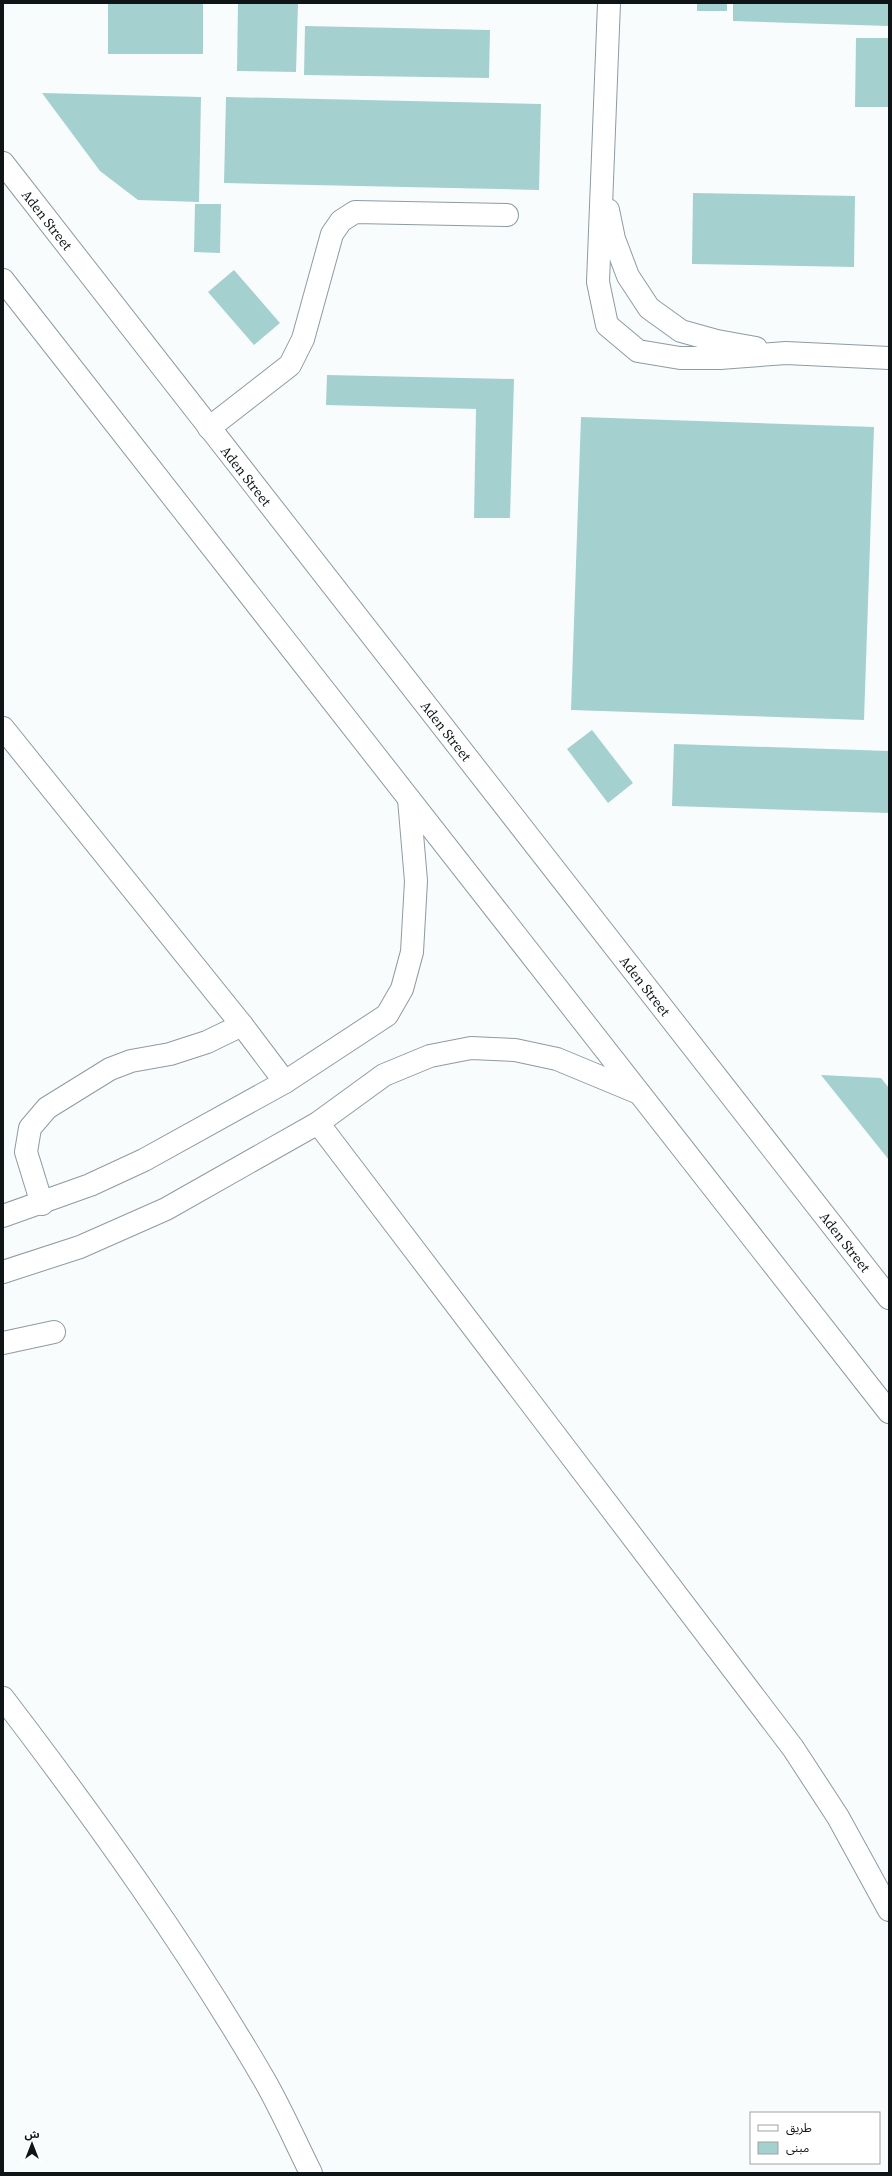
<svg xmlns="http://www.w3.org/2000/svg" width="892" height="2176" font-family="'Source Serif 4','Noto Sans Arabic',serif">
<rect width="100%" height="100%" fill="#f9fcfd"/>
<g fill="#a5d0d0">
<rect x="108" y="3" width="95" height="51"/>
<path d="M 238,3 L 298,3 L 296,72 L 237,71 Z"/>
<rect x="697" y="3" width="30" height="8"/>
<path d="M 733,3 L 889,3 L 889,26 L 733,21 Z"/>
<path d="M 305,26 L 490,30 L 489,78 L 304,75 Z"/>
<path d="M 856,38 L 889,38 L 889,107 L 855,107 Z"/>
<path d="M 42,93 L 201,97 L 199,202 L 138,200 L 100,171 Z"/>
<path d="M 226,97 L 541,104 L 539,190 L 224,183 Z"/>
<path d="M 693,193 L 855,196 L 854,267 L 692,264 Z"/>
<path d="M 195,204 L 221,204 L 220,253 L 194,252 Z"/>
<path d="M 234,270 L 280,323 L 254,345 L 208,292 Z"/>
<path d="M 327,375 L 514,379 L 510,518 L 474,518 L 476,409 L 326,405 Z"/>
<path d="M 581,417 L 874,427 L 864,720 L 571,710 Z"/>
<path d="M 592,730 L 633,783 L 608,803 L 567,749 Z"/>
<path d="M 674,744 L 889,751 L 889,813 L 672,806 Z"/>
<path d="M 821,1075 L 881,1078 L 889,1088 L 889,1160 Z"/>
</g>
<g fill="none" stroke-linecap="round" stroke-linejoin="round">
<defs>
<g id="minor">
<path d="M 609,3 L 598,282 L 607,325 L 638,351 L 680,358 L 720,358 L 786,353 L 889,358"/>
<path d="M 3,163 L 889,1298"/>
<path d="M 608,210 L 614,239 L 628,276 L 649,308 L 681,331 L 717,341 L 756,348"/>
<path d="M 3,280 L 889,1412"/>
<path d="M 209,428 L 290,365 L 303,339 L 332,234 L 341,221 L 355,212 L 507,215"/>
<path d="M 3,728 L 242,1025 L 285,1082"/>
<path d="M 318,1123 L 793,1748 L 838,1817 L 889,1910"/>
<path d="M 42,1204 L 26,1152 L 30,1128 L 47,1108 L 110,1069 L 131,1061 L 170,1054 L 207,1042 L 242,1025"/>
<path d="M 3,1216 L 90,1185 L 144,1160 L 285,1082 L 387,1015 L 402,989 L 412,952 L 416,881 L 409,799"/>
<path d="M 3,1272 L 80,1247 L 166,1209 L 318,1123 L 384,1075 L 430,1056 L 471,1048 L 515,1050 L 557,1059 L 639,1093"/>
<path d="M 3,1343 L 54,1332"/>
<path d="M 3,1698 C 97,1821 187,1947 265,2081 C 282,2111 296,2143 311,2173"/>
</g>
</defs>
<use href="#minor" stroke="#8e9ba1" stroke-width="24"/>
<use href="#minor" stroke="#fff" stroke-width="22"/>
</g>
<g text-anchor="middle" stroke-width="3" stroke-linejoin="round" paint-order="stroke">
<g font-size="14" fill="#0f1416" stroke="#fff">
<text transform="translate(47 220) rotate(52)" y="5">Aden Street</text>
<text transform="translate(246 476) rotate(52)" y="5">Aden Street</text>
<text transform="translate(446 731) rotate(52)" y="5">Aden Street</text>
<text transform="translate(645 986) rotate(52)" y="5">Aden Street</text>
<text transform="translate(845 1242) rotate(52)" y="5">Aden Street</text>
</g>
</g>
<rect width="892" height="2176" fill="none" stroke="#0f1416" stroke-width="8"/>
<rect x="750" y="2112" width="130" height="52" fill="#ffffff" stroke="#9fa1a2"/>
<rect x="758" y="2125" width="20" height="6" fill="#ffffff" stroke="#9fa1a2"/>
<text x="786" y="2132" font-size="12" fill="#0f1416">طريق</text>
<rect x="758" y="2142" width="20" height="12" fill="#a5d0d0" stroke="#9fa1a2"/>
<text x="786" y="2152" font-size="12" fill="#0f1416">مبنى</text>
<g transform="translate(32 2144)" stroke="#ffffff" stroke-width="3" paint-order="stroke">
<path d="M0-3L7 15L0 10L-7 15Z" fill="#0f1416"/>
<text y="-6" font-size="11" font-weight="bold" text-anchor="middle" fill="#0f1416">ش</text>
</g>
</svg>
